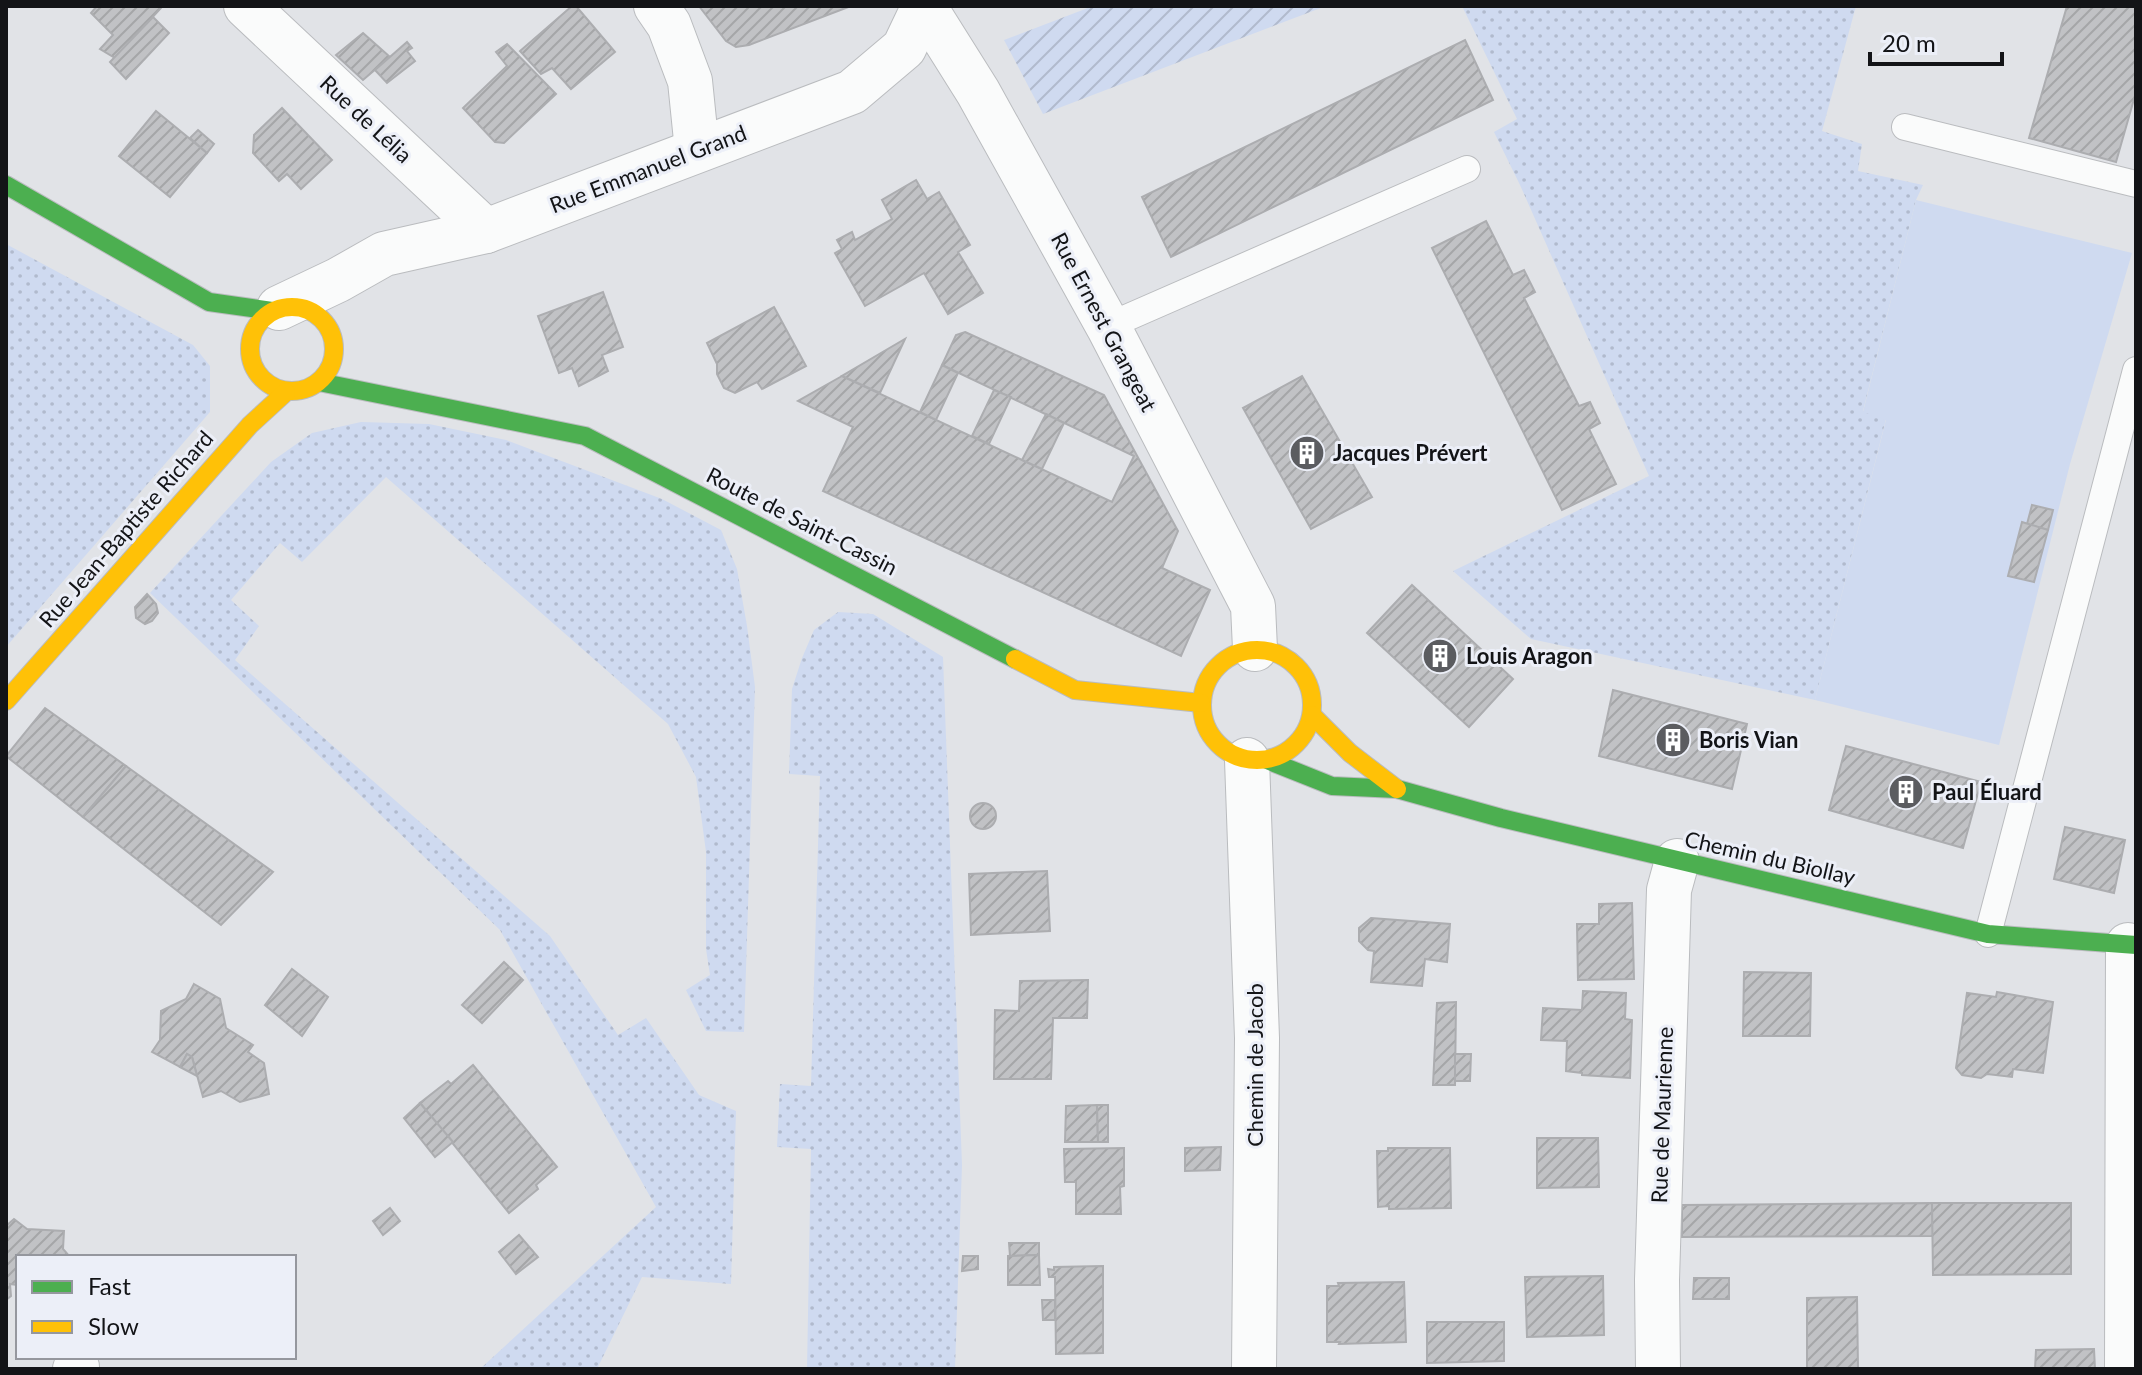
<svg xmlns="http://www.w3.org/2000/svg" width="2142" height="1375" font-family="Lato,sans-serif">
<defs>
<pattern id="grass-dots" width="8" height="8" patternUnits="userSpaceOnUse" patternTransform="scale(2)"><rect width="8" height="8" fill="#cfdaf0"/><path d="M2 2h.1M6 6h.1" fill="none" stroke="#b1bacd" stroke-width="1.8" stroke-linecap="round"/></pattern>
<pattern id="garden-furrows" width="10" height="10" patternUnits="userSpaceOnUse" patternTransform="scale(2)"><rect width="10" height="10" fill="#cfdaf0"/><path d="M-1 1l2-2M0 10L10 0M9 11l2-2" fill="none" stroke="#b1bacd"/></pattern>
<pattern id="building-hatch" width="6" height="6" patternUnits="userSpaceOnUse" patternTransform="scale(2)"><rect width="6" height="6" fill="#c1c2c5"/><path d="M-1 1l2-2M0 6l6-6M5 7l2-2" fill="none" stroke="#a5a6a8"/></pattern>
</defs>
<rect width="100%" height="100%" fill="#e1e3e7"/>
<g fill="url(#grass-dots)">
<path d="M 1462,6 L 1856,6 L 1822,131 L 1862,144 L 1858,171 L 1923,185 L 1916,200 L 1863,411 L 1886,419 L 1815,700 L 1531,639 L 1453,571 L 1649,476 L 1520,185 L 1494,132 L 1517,119 Z"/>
<path d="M 6,244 L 193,345 L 210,366 L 210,412 L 6,647 Z"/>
<path d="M 361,422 L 429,424 L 506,440 L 662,499 L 721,530 L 737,569 L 747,626 L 755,687 L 744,1032 L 706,1031 L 686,990 L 710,975 L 706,949 L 706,852 L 696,777 L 668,724 L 386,477 L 302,562 L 280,543 L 231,600 L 259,626 L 235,660 L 550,936 L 618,1035 L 646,1018 L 699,1095 L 736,1111 L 731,1284 L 642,1277 L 597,1369 L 480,1369 L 656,1207 L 500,930 L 150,593 L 271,462 L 312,433 Z"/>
<path d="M 838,612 L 873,614 L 943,657 L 962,1165 L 955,1369 L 807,1369 L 811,1149 L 777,1147 L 780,1084 L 811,1086 L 820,776 L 789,774 L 792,689 L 802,658 L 814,630 Z"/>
</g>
<path fill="#cfdaf0" d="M 1916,200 L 2132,253 L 2070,464 L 1999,745 L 1815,700 L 1886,420 L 1863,412 Z"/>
<path fill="url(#garden-furrows)" d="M 1093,6 L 1326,6 L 1043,114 L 1004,40 Z"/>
<g fill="url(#building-hatch)" stroke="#acadb0" stroke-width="2">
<path d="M 97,6 L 158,6 L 161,8 L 115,58 L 100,49 L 113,35 L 91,13 Z"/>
<path d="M 572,6 L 576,6 L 615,52 L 571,89 L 552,68 L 541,74 L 520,51 Z"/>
<path d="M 699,6 L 851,6 L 749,45 L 736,47 L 726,41 Z"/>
<path d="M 2067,6 L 2136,6 L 2136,92 L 2116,162 L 2029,138 Z"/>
<path d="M 153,17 L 169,33 L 126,79 L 110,62 Z"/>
<path d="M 363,33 L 390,57 L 363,80 L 336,55 Z"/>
<path d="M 1465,40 L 1493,100 L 1171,257 L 1142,197 Z"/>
<path d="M 407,42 L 412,48 L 407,51 L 415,61 L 387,83 L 375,70 Z"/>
<path d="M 507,44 L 556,94 L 504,143 L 495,142 L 463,108 L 507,66 L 496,52 Z"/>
<path d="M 282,108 L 332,160 L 301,189 L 287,174 L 279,181 L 253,153 L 254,135 Z"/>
<path d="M 156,111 L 207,153 L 170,197 L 119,156 Z"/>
<path d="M 198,130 L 214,144 L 207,153 L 190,138 Z"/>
<path d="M 916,180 L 927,199 L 939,192 L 970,245 L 958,252 L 983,293 L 948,314 L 924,273 L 865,306 L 835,253 L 842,249 L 837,240 L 852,232 L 855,240 L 892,219 L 882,200 Z"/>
<path d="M 1486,221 L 1513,275 L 1524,270 L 1535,292 L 1524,298 L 1579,406 L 1590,402 L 1600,423 L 1589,429 L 1616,484 L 1562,510 L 1432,248 Z"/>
<path d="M 603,292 L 623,347 L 602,355 L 608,371 L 579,386 L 572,368 L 559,373 L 538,316 Z"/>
<path d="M 774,307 L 806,366 L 762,389 L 757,382 L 735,393 L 724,388 L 717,374 L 717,364 L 707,343 Z"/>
<path d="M 965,332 L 1104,395 L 1178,531 L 1162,568 L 1210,590 L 1181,656 L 823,491 L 853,427 L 798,401 L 842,376 L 1112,502 L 1134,456 L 942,365 L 956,335 Z"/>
<path d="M 905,339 L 880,393 L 842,376 L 886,350 Z"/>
<path d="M 942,365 L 958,373 L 936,420 L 920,412 Z"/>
<path d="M 1302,376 L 1372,497 L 1311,529 L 1243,408 Z"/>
<path d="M 994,390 L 1011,397 L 989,444 L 972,436 Z"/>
<path d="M 1046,414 L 1064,423 L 1042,469 L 1022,460 Z"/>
<path d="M 2032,505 L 2053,510 L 2048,530 L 2027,524 Z"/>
<path d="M 2022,522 L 2048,530 L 2034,582 L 2008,576 Z"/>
<path d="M 1412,585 L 1513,679 L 1469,727 L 1367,633 Z"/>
<path d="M 147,594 L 156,604 L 158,613 L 152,621 L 145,624 L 136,618 L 135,607 Z"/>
<path d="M 1613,690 L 1747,724 L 1732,789 L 1599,756 Z"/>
<path d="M 45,708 L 126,766 L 83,817 L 6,756 Z"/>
<path d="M 1846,746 L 1981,782 L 1963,848 L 1829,810 Z"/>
<path d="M 126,766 L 273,872 L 221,925 L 83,817 Z"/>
<circle cx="983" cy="816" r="13"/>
<path d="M 2065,827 L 2125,840 L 2114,893 L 2054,879 Z"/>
<path d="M 1047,871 L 1050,931 L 971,935 L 969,874 Z"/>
<path d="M 1632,903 L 1634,979 L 1578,980 L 1577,924 L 1599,924 L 1599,904 Z"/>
<path d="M 1371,918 L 1450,924 L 1447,962 L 1425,959 L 1422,986 L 1371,982 L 1374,951 L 1368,950 L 1359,941 L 1359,928 Z"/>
<path d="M 504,962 L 523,980 L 482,1023 L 462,1005 Z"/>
<path d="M 292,969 L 328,997 L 302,1036 L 265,1005 Z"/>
<path d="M 1744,972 L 1811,973 L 1810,1036 L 1743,1036 Z"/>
<path d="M 1088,980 L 1087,1018 L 1053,1018 L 1051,1079 L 994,1079 L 995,1010 L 1019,1011 L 1020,981 Z"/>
<path d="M 194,984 L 220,999 L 226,1028 L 253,1045 L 248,1052 L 264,1063 L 269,1094 L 240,1102 L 221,1091 L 203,1097 L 192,1057 L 187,1054 L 180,1067 L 152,1052 L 160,1040 L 161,1011 L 186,999 Z"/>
<path d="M 1583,991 L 1626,993 L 1625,1019 L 1632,1020 L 1630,1078 L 1582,1075 L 1582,1073 L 1566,1071 L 1567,1041 L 1541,1040 L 1543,1008 L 1582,1010 Z"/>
<path d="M 1997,992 L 2053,1002 L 2043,1073 L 2013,1069 L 2012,1077 L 1987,1074 L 1981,1078 L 1962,1075 L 1956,1068 L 1967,993 L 1996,997 Z"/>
<path d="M 1456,1002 L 1455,1085 L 1433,1085 L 1437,1003 Z"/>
<path d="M 187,1054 L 192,1057 L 197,1076 L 180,1067 Z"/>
<path d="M 1455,1054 L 1471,1054 L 1470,1081 L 1455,1081 Z"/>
<path d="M 473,1065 L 557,1167 L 536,1185 L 538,1189 L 509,1213 L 420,1103 L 448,1081 L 451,1084 Z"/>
<path d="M 420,1103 L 453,1142 L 435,1157 L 404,1118 Z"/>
<path d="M 1097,1105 L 1098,1142 L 1065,1142 L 1066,1106 Z"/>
<path d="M 1097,1105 L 1108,1105 L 1108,1142 L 1098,1142 Z"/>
<path d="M 1537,1138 L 1598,1138 L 1599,1187 L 1537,1188 Z"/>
<path d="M 1221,1147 L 1220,1170 L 1185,1171 L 1185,1148 Z"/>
<path d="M 1124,1148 L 1124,1186 L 1120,1187 L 1121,1214 L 1076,1214 L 1076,1182 L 1065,1182 L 1064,1149 Z"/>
<path d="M 1388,1148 L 1450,1148 L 1451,1208 L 1389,1209 L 1389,1206 L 1378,1207 L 1377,1151 L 1388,1151 Z"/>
<path d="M 1932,1203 L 1933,1236 L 1682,1237 L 1682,1205 Z"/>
<path d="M 1932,1203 L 2071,1203 L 2071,1274 L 1933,1275 Z"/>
<path d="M 390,1208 L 400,1221 L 383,1235 L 373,1221 Z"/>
<path d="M 14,1219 L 27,1229 L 64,1231 L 63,1249 L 70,1257 L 18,1257 L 18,1285 L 10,1284 L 11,1296 L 6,1300 L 6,1226 Z"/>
<path d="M 519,1235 L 538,1257 L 516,1274 L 499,1252 Z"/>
<path d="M 1009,1243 L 1039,1243 L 1039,1255 L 1010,1256 Z"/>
<path d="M 1039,1255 L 1040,1285 L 1008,1285 L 1008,1256 Z"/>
<path d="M 963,1256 L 978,1256 L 978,1269 L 962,1271 Z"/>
<path d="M 1103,1266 L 1103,1353 L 1056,1354 L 1055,1277 L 1049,1277 L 1048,1269 L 1054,1270 L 1054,1267 Z"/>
<path d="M 1603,1276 L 1604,1335 L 1527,1337 L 1525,1277 Z"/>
<path d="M 1694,1278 L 1729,1278 L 1729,1299 L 1693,1299 Z"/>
<path d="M 1404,1282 L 1406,1342 L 1339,1344 L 1340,1342 L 1327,1342 L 1327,1286 L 1339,1286 L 1338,1283 Z"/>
<path d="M 1857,1297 L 1858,1369 L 1807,1369 L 1807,1298 Z"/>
<path d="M 1042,1300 L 1055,1300 L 1055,1320 L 1043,1320 Z"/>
<path d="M 1427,1322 L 1504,1322 L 1504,1361 L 1427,1363 Z"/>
<path d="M 2094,1349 L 2095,1369 L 2035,1369 L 2036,1350 Z"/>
</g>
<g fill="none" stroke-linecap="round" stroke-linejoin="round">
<defs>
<g id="lane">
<path d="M 1905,127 L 2136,184"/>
<path d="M 1108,326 L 1467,169"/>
<path d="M 1988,934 L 2136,370"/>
</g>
<g id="street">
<path d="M 246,6 L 486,231"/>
<path d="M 656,6 L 669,25 L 690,81 L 697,150"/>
<path d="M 924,6 L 978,92 L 1108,326 L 1253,606 L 1255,649"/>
<path d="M 279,308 L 338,280 L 384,254 L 486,231 L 852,92 L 904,48 L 924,6"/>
<path d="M 1247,760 L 1257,1038 L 1254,1369"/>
<path d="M 75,1369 L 77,1367"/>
<path d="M 1658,1369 L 1657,1280 L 1669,890 L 1677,861"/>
<path d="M 2127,1369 L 2128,945"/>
</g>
<g id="fast">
<path d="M 6,185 L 209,302 L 272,311"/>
<path d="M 319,382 L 585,436 L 1015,659"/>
<path d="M 1267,760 L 1332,786 L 1397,789 L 1501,818 L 1988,934 L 2136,945"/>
</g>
<g id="slow">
<circle cx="292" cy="349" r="42"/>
<circle cx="1257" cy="705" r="55"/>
<path d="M 1015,659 L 1075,690 L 1201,703"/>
<path d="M 6,701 L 250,425 L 286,392"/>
<path d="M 1312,715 L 1350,753 L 1397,789"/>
</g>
</defs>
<use href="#lane" stroke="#babcbf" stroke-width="28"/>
<use href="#street" stroke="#babcbf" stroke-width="46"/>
<use href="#fast" stroke="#babcbf" stroke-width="20"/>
<use href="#slow" stroke="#babcbf" stroke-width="20"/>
<use href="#lane" stroke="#fafbfb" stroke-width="26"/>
<use href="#street" stroke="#fafbfb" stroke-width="44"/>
<use href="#fast" stroke="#4caf50" stroke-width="18"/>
<use href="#slow" stroke="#ffc107" stroke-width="18"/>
</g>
<defs>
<symbol id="building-disc" viewBox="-11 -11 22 22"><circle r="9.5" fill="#5b5c60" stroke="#eceff8"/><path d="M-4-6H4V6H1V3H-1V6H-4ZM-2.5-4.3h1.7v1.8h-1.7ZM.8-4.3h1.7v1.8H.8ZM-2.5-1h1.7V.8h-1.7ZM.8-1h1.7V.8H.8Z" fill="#fff"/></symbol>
</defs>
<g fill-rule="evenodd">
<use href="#building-disc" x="1287" y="433" width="40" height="40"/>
<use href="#building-disc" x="1420" y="636" width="40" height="40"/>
<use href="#building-disc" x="1653" y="720" width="40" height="40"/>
<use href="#building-disc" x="1886" y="772" width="40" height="40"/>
</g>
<g text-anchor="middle" stroke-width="6" stroke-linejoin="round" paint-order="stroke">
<g font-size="22" fill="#131417" stroke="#eceff8">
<text transform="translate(366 119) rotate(43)" y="8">Rue de Lélia</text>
<text transform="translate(648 169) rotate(-21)" y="8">Rue Emmanuel Grand</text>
<text transform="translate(1104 322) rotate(62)" y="8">Rue Ernest Grangeat</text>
<text transform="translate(802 521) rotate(27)" y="8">Route de Saint-Cassin</text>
<text transform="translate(126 529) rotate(-49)" y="8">Rue Jean-Baptiste Richard</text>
<text transform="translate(1770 858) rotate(13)" y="8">Chemin du Biollay</text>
<text transform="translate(1255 1065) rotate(-90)" y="8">Chemin de Jacob</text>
<text transform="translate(1662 1115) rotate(-88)" y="8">Rue de Maurienne</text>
</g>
<g font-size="22" font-weight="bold" fill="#131417" stroke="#eceff8" text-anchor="start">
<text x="1333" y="461">Jacques Prévert</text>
<text x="1466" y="664">Louis Aragon</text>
<text x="1699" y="748">Boris Vian</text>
<text x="1932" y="800">Paul Éluard</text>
</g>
</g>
<rect width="2142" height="1375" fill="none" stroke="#131417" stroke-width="16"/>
<rect x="16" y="1255" width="280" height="104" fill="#eceff8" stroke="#95979e" stroke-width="2"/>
<rect x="32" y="1281" width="40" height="12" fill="#4caf50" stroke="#95979e" stroke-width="2"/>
<text x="88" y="1295" font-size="24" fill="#131417">Fast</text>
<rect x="32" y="1321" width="40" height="12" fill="#ffc107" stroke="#95979e" stroke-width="2"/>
<text x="88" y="1335" font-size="24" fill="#131417">Slow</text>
<path d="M1870 52v12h132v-12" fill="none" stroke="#131417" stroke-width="4"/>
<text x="1882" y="52" font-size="24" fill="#131417" stroke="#eceff8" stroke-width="6" paint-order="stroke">20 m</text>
</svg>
